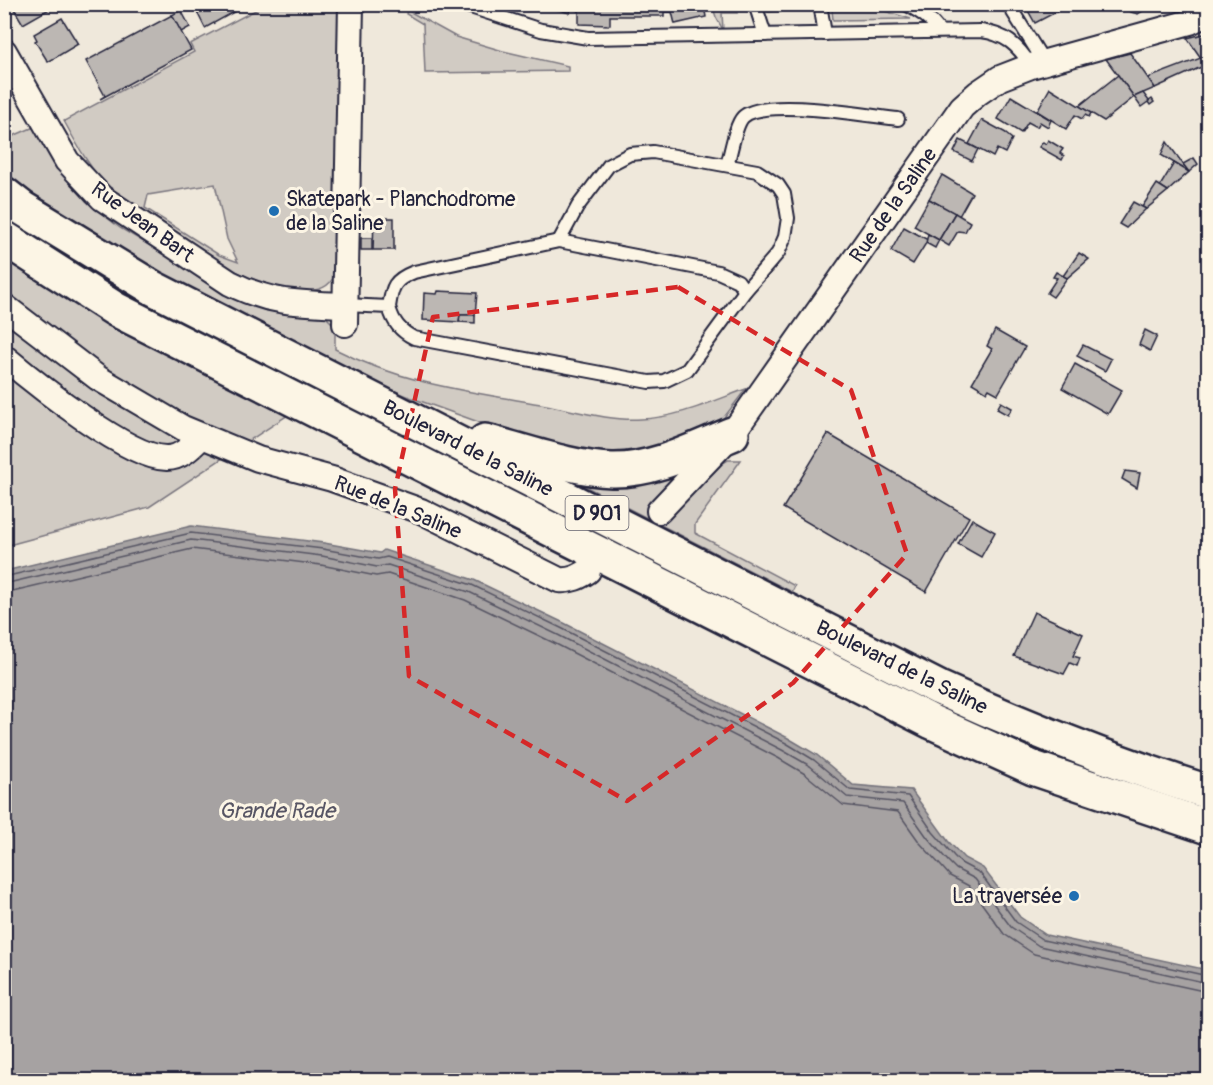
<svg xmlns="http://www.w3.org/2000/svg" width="1213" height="1085" font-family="Pangolin,sans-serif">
<rect width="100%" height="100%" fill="#efe8db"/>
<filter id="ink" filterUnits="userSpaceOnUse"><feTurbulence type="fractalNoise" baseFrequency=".0167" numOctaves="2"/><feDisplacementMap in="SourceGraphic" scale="12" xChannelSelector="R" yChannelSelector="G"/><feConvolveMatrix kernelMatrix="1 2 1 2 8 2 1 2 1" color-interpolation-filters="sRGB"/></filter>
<g filter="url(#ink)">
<g fill="#d1cbc3" stroke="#7a767f" stroke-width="1.5" fill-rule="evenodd">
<path d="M 265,5 L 339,5 L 334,276 C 323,303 270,287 250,278 C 218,264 189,243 159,224 C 145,214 126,205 113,193 C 92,172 78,147 64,121 L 194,52 L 190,44 ZM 215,184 L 227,239 L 238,262 L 219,255 L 145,208 L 148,195 Z"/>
<path d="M 712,5 L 734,5 L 737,13 L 722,13 L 723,30 L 716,17 Z"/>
<path d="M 766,5 L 801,5 L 803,10 L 768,12 Z"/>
<path d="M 878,9 L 911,19 L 833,20 L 832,10 Z"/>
<path d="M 407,10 L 456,37 L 503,51 L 568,66 L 568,71 L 425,73 L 423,24 L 406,14 Z"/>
<path d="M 4,125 L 13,136 L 34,127 L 59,166 L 86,201 L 120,228 L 246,303 L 277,312 L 317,314 L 326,317 L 332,323 L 335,331 L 335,349 C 403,384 472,392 546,405 C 577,411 610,421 641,419 C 677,418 713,401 746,389 L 722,420 L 681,442 L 611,462 L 495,428 L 412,398 L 351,373 L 1208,806 L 1208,816 L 996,740 L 817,649 L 721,596 L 604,537 L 315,397 L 149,507 L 5,546 Z"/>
<path d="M 691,458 L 649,507 L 668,517 L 723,463 L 728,460 L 741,460 L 695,524 L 695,533 L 795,586 L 792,592 L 555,471 Z"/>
</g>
<path fill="#a6a2a2" stroke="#716f79" stroke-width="1.5" d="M 191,526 L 324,543 L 380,553 L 384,550 L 474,580 L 564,623 L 788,738 L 817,755 L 853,785 L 911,790 L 948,841 L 964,858 L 983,868 L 1020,917 L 1046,935 L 1208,970 L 1208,1080 L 5,1080 L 5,571 Z"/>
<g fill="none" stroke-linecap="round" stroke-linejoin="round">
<g stroke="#575564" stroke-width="1.5">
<path d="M 4,577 L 191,533 L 323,549 L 378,559 L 387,557 L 472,585 L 561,628 L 786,743 L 814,760 L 850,790 L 908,796 L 933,832 L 954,856 L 961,863 L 980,873 L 1016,922 L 1043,940 L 1208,976"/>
<path d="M 4,584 L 191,540 L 322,556 L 377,567 L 388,565 L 469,592 L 558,635 L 782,750 L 810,766 L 847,797 L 903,803 L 927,837 L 948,861 L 956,869 L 975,879 L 1011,927 L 1039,946 L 1208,983"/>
<path d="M 4,593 L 192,549 L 321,565 L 376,576 L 388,574 L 465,600 L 554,643 L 778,758 L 805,774 L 843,805 L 898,812 L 920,843 L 942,867 L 950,876 L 969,886 L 1004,934 L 1034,954 L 1208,992"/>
</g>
</g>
<g fill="#bcb7b3" stroke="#22223b" stroke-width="1.5">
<path d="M 11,4 L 52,4 L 53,7 L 23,24 Z"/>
<path d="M 193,4 L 242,4 L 243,7 L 205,28 Z"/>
<path d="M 537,4 L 712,4 L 712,5 L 704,6 L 706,17 L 675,24 L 672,12 L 664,12 L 664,16 L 610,16 L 610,25 L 579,24 L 579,11 L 571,9 L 570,13 Z"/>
<path d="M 1032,4 L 1054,4 L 1058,11 L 1035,23 L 1026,7 Z"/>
<path d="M 1124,4 L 1154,4 L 1138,14 L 1131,12 Z"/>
<path d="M 181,10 L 190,27 L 181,32 L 172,15 Z"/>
<path d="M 172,15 L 191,50 L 100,99 L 105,96 L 86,61 Z"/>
<path d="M 62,18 L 78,44 L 48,62 L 35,41 L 37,40 L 34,34 Z"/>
<path d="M 1208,33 L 1208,64 L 1155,88 L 1148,78 L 1201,58 L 1187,38 Z"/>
<path d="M 1130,53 L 1155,88 L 1134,97 L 1106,59 Z"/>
<path d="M 1118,75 L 1134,97 L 1104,121 L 1079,106 Z"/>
<path d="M 1050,88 L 1091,113 L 1089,117 L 1085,115 L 1082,119 L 1075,115 L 1066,129 L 1037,111 Z"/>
<path d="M 1143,93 L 1149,101 L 1152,99 L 1154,102 L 1150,105 L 1148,102 L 1141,107 L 1134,97 Z"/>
<path d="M 1011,96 L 1051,120 L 1048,127 L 1040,122 L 1037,127 L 1028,122 L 1021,133 L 998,119 Z"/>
<path d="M 982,120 L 1006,133 L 1006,134 L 1012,139 L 1005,153 L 997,149 L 993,157 L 969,144 Z"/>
<path d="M 960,140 L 978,149 L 972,161 L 954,152 Z"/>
<path d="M 1048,140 L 1063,149 L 1060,153 L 1064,156 L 1062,160 L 1039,147 L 1043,142 L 1046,144 Z"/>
<path d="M 1167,142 L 1183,164 L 1189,172 L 1161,155 Z"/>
<path d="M 1194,158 L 1198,164 L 1189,172 L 1183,164 Z"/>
<path d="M 1174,163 L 1189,172 L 1168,191 L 1160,186 Z"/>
<path d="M 942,175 L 972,193 L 959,216 L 929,199 Z"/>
<path d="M 1157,184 L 1168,191 L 1146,209 L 1142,207 Z"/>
<path d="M 929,199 L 955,213 L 939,240 L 914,226 Z"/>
<path d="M 1133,202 L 1146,209 L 1126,228 L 1119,224 Z"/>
<path d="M 955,213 L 970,222 L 965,232 L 958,231 L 949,246 L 939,240 Z"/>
<path d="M 374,218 L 394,218 L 394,250 L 373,250 Z"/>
<path d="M 904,227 L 928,240 L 913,264 L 891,251 Z"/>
<path d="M 928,234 L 939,240 L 935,248 L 926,243 Z"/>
<rect x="361" y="238" width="11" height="12"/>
<path d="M 1079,253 L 1089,259 L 1067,278 L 1063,276 Z"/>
<path d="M 1056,272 L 1067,278 L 1053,297 L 1047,293 L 1057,278 L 1053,277 Z"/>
<path d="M 438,291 L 477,293 L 475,315 L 460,315 L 459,322 L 423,320 L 424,293 L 437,294 Z"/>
<path d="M 460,315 L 475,315 L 475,323 L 459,322 Z"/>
<path d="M 995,330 L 1025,347 L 998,394 L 989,389 L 987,392 L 972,383 L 992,349 L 987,346 Z"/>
<path d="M 1145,330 L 1157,336 L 1150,351 L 1139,345 Z"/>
<path d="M 1083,345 L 1111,359 L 1105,371 L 1077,356 Z"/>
<path d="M 1075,364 L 1122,390 L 1108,414 L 1062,388 Z"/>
<path d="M 1001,402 L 1012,408 L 1008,415 L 997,409 Z"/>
<path d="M 828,434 L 969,517 L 926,592 L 783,508 Z"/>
<path d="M 1125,471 L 1140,473 L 1137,488 L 1122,479 Z"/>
<path d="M 972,519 L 995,532 L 981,557 L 958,544 Z"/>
<path d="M 1034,612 L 1083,634 L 1073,656 L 1080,658 L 1077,666 L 1070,663 L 1064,674 L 1014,656 Z"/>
</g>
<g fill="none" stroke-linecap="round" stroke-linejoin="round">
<defs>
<g id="service">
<path d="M 461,4 L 541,30 L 588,38 L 981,31 C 1005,34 1018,45 1031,66"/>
<path d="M 755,4 L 765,35"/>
<path d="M 820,4 L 825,34"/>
<path d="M 906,4 C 920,12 930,18 940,31"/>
<path d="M 1008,4 L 1044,62"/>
<path d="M 727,165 C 731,153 735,125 743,117 C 763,97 869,116 898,119"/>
<path d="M 559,241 L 718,272 L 738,281 L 745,291"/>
<path d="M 345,305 L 389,307 C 393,322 400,331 414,338 L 649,382 L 664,381 L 687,370 L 745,291 L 778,253 L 785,237 L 788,218 L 784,194 L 778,185 L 757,171 L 653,152 L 630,154 L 609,165 L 578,206 L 559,241 L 414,272 C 394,280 392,286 389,307"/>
</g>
<g id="minor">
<path d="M 4,51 L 67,161 L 102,198 L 230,283 C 271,304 301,303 345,305"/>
<path d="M 4,306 L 98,378 L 183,428 L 258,459 L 332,479 L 421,511 L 559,580 C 571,581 579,577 588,571"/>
<path d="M 345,324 L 351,4"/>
<path d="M 4,357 C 34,382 129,459 167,458 C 181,458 192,446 201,437"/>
<path d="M 659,511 L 732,434 L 962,107 L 978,93 L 1000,78 L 1031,66 L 1190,22 L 1208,13"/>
</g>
<g id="primary">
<path d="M 4,194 L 22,208 L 153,288 L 939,688 C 1027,728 1116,763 1208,792"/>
<path d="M 4,238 L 115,309 L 932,722 L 1033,768 L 1208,827"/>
<path d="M 485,441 C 524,451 573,469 612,470 C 653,471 695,449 732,434"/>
</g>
</defs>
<use href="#service" stroke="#22223b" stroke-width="16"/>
<use href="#minor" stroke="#22223b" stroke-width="28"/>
<use href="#primary" stroke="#22223b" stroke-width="38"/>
<use href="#service" stroke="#fcf5e5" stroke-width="12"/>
<use href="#minor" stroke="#fcf5e5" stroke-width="24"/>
<use href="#primary" stroke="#fcf5e5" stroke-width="33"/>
</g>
</g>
<path fill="none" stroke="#d62828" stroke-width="4.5" stroke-dasharray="12 8" stroke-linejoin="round" d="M 678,287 L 851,390 L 907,554 L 793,683 L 627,801 L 409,676 L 395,489 L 433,317 Z"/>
<g fill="#1f6fb2" stroke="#fcf5e5" stroke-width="2">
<circle cx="274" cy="211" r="6"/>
<circle cx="1074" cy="896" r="6"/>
</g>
<g text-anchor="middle" stroke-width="6" stroke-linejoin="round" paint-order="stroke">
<rect fill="#fcf5e5" stroke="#63616e" stroke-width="1.5" x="565.5" y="496" width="63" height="34" rx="4.5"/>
<g font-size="20" font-weight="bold" fill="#22223b">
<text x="597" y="520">D 901</text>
</g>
<g font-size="21" fill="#22223b" stroke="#fcf5e5" text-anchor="start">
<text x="286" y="206">Skatepark - Planchodrome<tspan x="286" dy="24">de la Saline</tspan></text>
<text x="1062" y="903" text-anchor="end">La traversée</text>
</g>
<g font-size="21" fill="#22223b" stroke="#fcf5e5">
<text transform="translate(893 205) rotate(-55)" y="7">Rue de la Saline</text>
<text transform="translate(143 222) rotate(36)" y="7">Rue Jean Bart</text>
<text transform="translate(468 448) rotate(27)" y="7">Boulevard de la Saline</text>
<text transform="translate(398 507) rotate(22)" y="7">Rue de la Saline</text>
<text transform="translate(902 667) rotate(26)" y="7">Boulevard de la Saline</text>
</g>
<g font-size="22" font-style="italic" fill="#575564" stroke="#fcf5e5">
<text x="277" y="818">Grande Rade</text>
</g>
</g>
<rect width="1213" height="1085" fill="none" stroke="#fcf5e5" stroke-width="24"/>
<rect x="12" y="12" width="1189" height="1061" fill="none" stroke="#22223b" stroke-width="2" filter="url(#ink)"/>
</svg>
